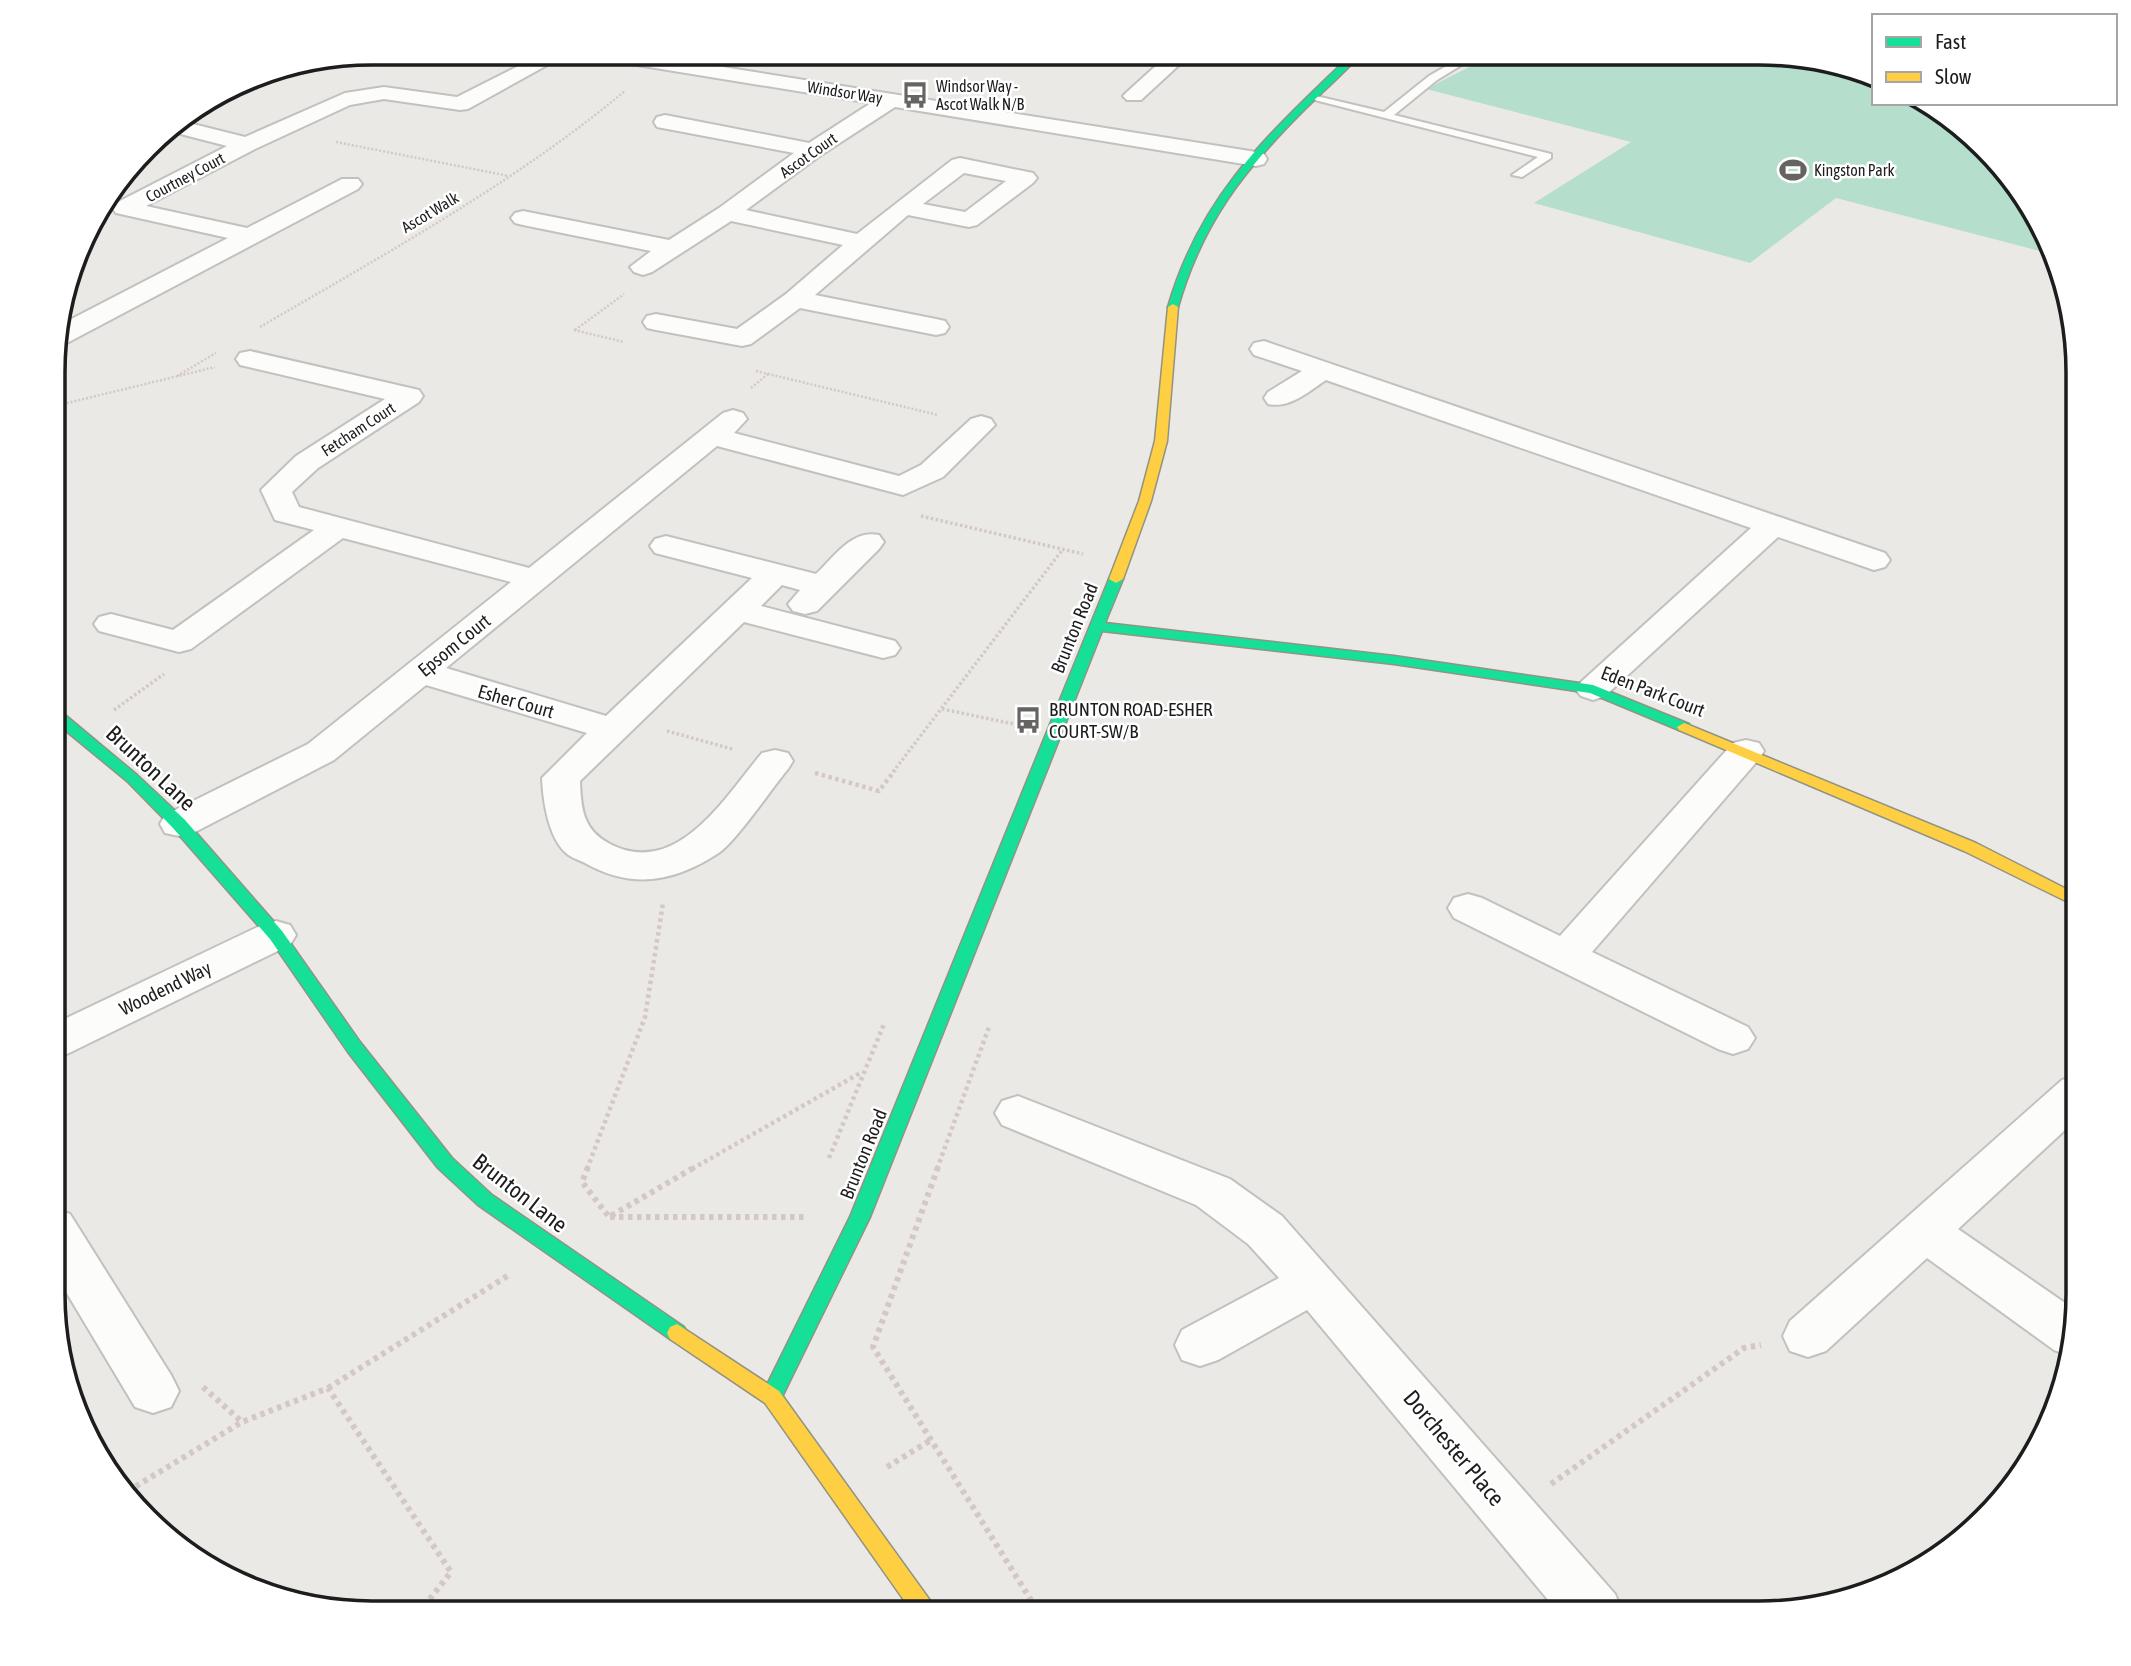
<svg xmlns="http://www.w3.org/2000/svg" width="2131" height="1666" font-family="'Asap Condensed',sans-serif">
<rect width="100%" height="100%" fill="#ebe9e6"/>
<path fill="#b5dfcc" d="M 1496,53 L 1779,53 L 1874,75 L 1874,103 L 1924,103 L 1970,132 L 2046,231 L 2051,254 L 1836,198 L 1750,263 L 1534,203 L 1631,142 L 1426,89 Z"/>
<g fill="none" stroke-linecap="round" stroke-linejoin="round">
<defs>
<path id="lane" d="M 1469,53 L 1481,53 L 1437,80 L 1394,115 L 1551,154 L 1551,158 L 1522,177 L 1512,175 L 1538,157 L 1307,98 L 1312,95 L 1384,112 L 1429,76 Z"/>
<g id="street">
<path d="M 544,53 L 551,55 L 554,59 L 551,63 L 468,109 L 460,110 L 384,99 L 350,105 L 255,149 L 146,206 L 247,228 L 342,179 L 358,179 L 362,184 L 358,189 L 65,344 L 55,346 L 56,327 L 228,238 L 116,213 L 112,208 L 116,203 L 227,146 L 165,130 L 181,121 L 245,137 L 345,93 L 384,87 L 457,97 Z"/>
<path d="M 590,53 L 635,53 L 1256,152 L 1264,154 L 1267,159 L 1264,164 L 1256,166 L 895,107 L 821,155 L 746,210 L 857,234 L 952,160 L 960,158 L 1033,173 L 1037,178 L 1033,183 L 977,225 L 969,227 L 908,215 L 815,295 L 936,319 L 945,321 L 949,327 L 945,333 L 936,335 L 800,308 L 751,344 L 742,346 L 656,330 L 647,328 L 643,322 L 647,316 L 656,314 L 737,329 L 786,294 L 843,245 L 731,221 L 652,272 L 643,275 L 634,272 L 630,267 L 651,251 L 523,225 L 515,223 L 511,218 L 515,213 L 523,211 L 669,240 L 719,208 L 794,153 L 657,127 L 654,122 L 657,117 L 665,115 L 809,143 L 871,103 L 600,59 L 593,57 ZM 964,173 L 1006,181 L 965,212 L 923,204 Z"/>
<path d="M 1170,53 L 1192,53 L 1141,100 L 1127,100 L 1123,96 L 1127,92 Z"/>
<path d="M 1264,341 L 1885,553 L 1890,560 L 1885,567 L 1874,570 L 1778,537 L 1605,696 L 1593,700 L 1581,696 L 1575,689 L 1581,682 L 1751,528 L 1326,380 C 1309,391 1290,409 1268,404 L 1264,398 L 1268,392 L 1302,371 L 1254,355 L 1250,349 L 1254,343 Z"/>
<path d="M 250,351 L 419,390 L 423,396 L 419,402 L 318,468 L 292,492 L 299,507 L 529,568 L 723,413 L 733,410 L 743,413 L 747,419 L 734,433 L 899,476 L 921,465 L 971,419 L 981,416 L 991,419 L 995,425 L 943,477 L 903,495 L 717,446 L 446,668 L 606,716 L 752,578 L 655,553 L 650,546 L 655,539 L 666,536 L 816,574 C 834,557 852,529 879,535 L 884,542 L 879,549 L 817,611 L 805,614 L 793,611 L 788,604 L 800,590 L 782,585 L 761,606 L 895,641 L 900,648 L 895,655 L 883,658 L 744,622 L 580,781 C 581,809 583,830 610,844 C 677,879 725,797 762,753 L 775,750 L 788,753 L 793,761 L 788,769 C 772,788 737,840 720,852 C 675,882 633,890 585,863 C 579,860 570,857 566,853 C 548,837 543,800 542,778 L 587,733 L 426,685 L 334,760 L 193,833 L 179,836 L 165,833 L 160,824 L 165,815 L 308,744 L 511,582 L 343,538 L 191,649 L 179,652 L 99,631 L 94,624 L 99,617 L 111,614 L 173,630 L 314,530 L 275,520 L 261,490 L 296,456 L 385,399 L 240,365 L 236,359 L 240,353 Z"/>
<path d="M 1746,740 L 1759,743 L 1764,751 L 1759,759 L 1592,952 L 1748,1027 L 1755,1038 L 1748,1049 L 1733,1054 L 1718,1049 L 1454,918 L 1448,908 L 1454,898 L 1468,894 L 1482,898 L 1560,936 L 1733,743 Z"/>
<path d="M 276,921 L 290,925 L 296,935 L 290,945 L 69,1053 L 54,1058 L 54,1024 L 262,925 Z"/>
<path d="M 2078,1075 L 2078,1118 L 1958,1229 L 2078,1312 L 2068,1355 L 2054,1350 L 1927,1258 L 1826,1351 L 1808,1357 L 1790,1351 L 1783,1336 L 1790,1321 L 2062,1080 Z"/>
<path d="M 1018,1096 L 1230,1179 L 1282,1216 L 1615,1594 L 1623,1613 L 1559,1613 L 1307,1310 L 1218,1360 L 1200,1366 L 1182,1360 L 1175,1345 L 1182,1330 L 1279,1278 L 1248,1244 L 1196,1205 L 1002,1125 L 995,1113 L 1002,1101 Z"/>
<path d="M 53,1208 L 70,1214 L 171,1375 L 179,1391 L 171,1407 L 153,1413 L 135,1407 L 53,1270 Z"/>
</g>
<g id="fast">
<path d="M 1353,53 L 1362,53 C 1344,73 1323,91 1304,110 C 1243,171 1202,223 1178,307 L 1169,309 L 1168,307 C 1201,193 1271,132 1353,53 Z"/>
<path d="M 1116,575 L 1123,579 L 1105,623 L 1394,656 L 1593,685 L 1689,724 L 1691,727 L 1684,731 L 1679,730 L 1590,693 L 1394,664 L 1102,631 L 870,1217 L 779,1403 L 772,1406 L 765,1403 L 761,1397 L 850,1217 L 1109,579 Z"/>
<path d="M 54,709 L 59,710 L 137,775 L 185,820 L 282,931 L 360,1042 L 452,1158 L 492,1195 L 684,1327 L 687,1333 L 684,1339 L 677,1342 L 670,1339 L 478,1205 L 438,1168 L 348,1052 L 270,939 L 173,828 L 127,781 L 54,721 Z"/>
</g>
<g id="slow">
<path d="M 1173,304 L 1178,307 L 1167,441 L 1151,501 L 1123,579 L 1116,583 L 1109,579 L 1139,501 L 1155,441 L 1168,307 Z"/>
<path d="M 1684,723 L 1976,843 L 2078,895 L 2078,907 L 1964,851 L 1679,730 L 1677,727 Z"/>
<path d="M 677,1324 L 779,1391 L 939,1613 L 913,1613 L 765,1403 L 670,1339 L 667,1333 L 670,1327 Z"/>
</g>
</defs>
<use href="#lane" stroke="#c2c1c0" stroke-width="4"/>
<use href="#street" stroke="#c2c1c0" stroke-width="4"/>
<use href="#fast" stroke="#929380" stroke-width="3"/>
<use href="#slow" stroke="#929380" stroke-width="3"/>
<g stroke="#d4c8c7" stroke-width="2.5" stroke-dasharray="2 2" stroke-linecap="butt">
<path d="M 336,142 L 509,176"/>
<path d="M 260,327 C 385,254 513,184 625,91"/>
<path d="M 574,330 L 624,342"/>
<path d="M 575,330 L 624,294"/>
<path d="M 756,371 L 938,415"/>
<path d="M 177,376 L 216,353"/>
<path d="M 751,388 L 768,374"/>
<path d="M 55,406 L 215,367"/>
</g>
<g stroke="#d4c8c7" stroke-width="3.5" stroke-dasharray="2.5 2.5" stroke-linecap="butt">
<path d="M 921,516 L 1083,554"/>
<path d="M 942,709 L 1014,724"/>
<path d="M 114,710 L 164,674"/>
<path d="M 667,731 L 732,749"/>
<path d="M 893,772 L 1063,549"/>
</g>
<g stroke="#d4c8c7" stroke-width="4.5" stroke-dasharray="3.5 3.5" stroke-linecap="butt">
<path d="M 815,773 L 879,791 L 895,770"/>
<path d="M 829,1158 L 884,1024"/>
<path d="M 587,1169 L 645,1017 L 663,903"/>
<path d="M 692,1169 L 862,1072"/>
<path d="M 937,1169 L 989,1027"/>
</g>
<g stroke="#d4c8c7" stroke-width="6" stroke-dasharray="4.5 4.5" stroke-linecap="butt">
<path d="M 588,1167 L 582,1182 L 609,1217 L 695,1167"/>
<path d="M 938,1167 L 873,1347 L 1039,1613"/>
<path d="M 610,1217 L 808,1217"/>
<path d="M 203,1387 L 242,1422"/>
<path d="M 328,1388 L 509,1275"/>
<path d="M 887,1467 L 931,1440"/>
<path d="M 1551,1484 L 1744,1348 L 1761,1345"/>
<path d="M 128,1491 L 242,1422 L 328,1388 L 451,1572 L 419,1613"/>
</g>
<use href="#lane" fill="#fcfcfb" fill-rule="evenodd"/>
<use href="#street" fill="#fcfcfb" fill-rule="evenodd"/>
<use href="#fast" fill="#16e098" fill-rule="evenodd"/>
<use href="#slow" fill="#ffcf43" fill-rule="evenodd"/>
</g>
<defs>
<symbol id="bus-bare" viewBox="-9 -9 18 18"><path d="M-5-6H5V4H4V6H2V4H-2V6H-4V4H-5ZM-3.5-4V0h7V-4ZM-3.5 1.2v1.5H-2V1.2ZM2 1.2v1.5H3.5V1.2Z" fill="#656463" stroke="#fff" stroke-width="2.5" paint-order="stroke"/></symbol>
<symbol id="stadium-bare" viewBox="-9 -9 18 18"><path d="M0-5a6.5 5 0 1 0 0 10a6.5 5 0 1 0 0-10ZM-3.5-1.8h7v3.6h-7Z" fill="#656463" stroke="#fff" stroke-width="2.5" paint-order="stroke"/></symbol>
</defs>
<g fill-rule="evenodd">
<use href="#bus-bare" x="896" y="76" width="38" height="38"/>
<use href="#stadium-bare" x="1774" y="151" width="38" height="38"/>
<use href="#bus-bare" x="1009" y="701" width="38" height="38"/>
</g>
<g text-anchor="middle" stroke-width="5" stroke-linejoin="round" paint-order="stroke">
<g font-size="16" fill="#1d1d1d" stroke="#fff" text-anchor="start">
<text x="936" y="92">Windsor Way -<tspan x="936" dy="18">Ascot Walk N/B</tspan></text>
<text x="1814" y="176">Kingston Park</text>
</g>
<g font-size="16" fill="#1d1d1d" stroke="#fff">
<text transform="translate(845 92) rotate(9)" y="6">Windsor Way</text>
<text transform="translate(808 155) rotate(-35)" y="6">Ascot Court</text>
<text transform="translate(185 177) rotate(-28)" y="6">Courtney Court</text>
<text transform="translate(430 212) rotate(-31)" y="6">Ascot Walk</text>
<text transform="translate(358 429) rotate(-33)" y="6">Fetcham Court</text>
</g>
<g font-size="19" fill="#1d1d1d" stroke="#fff">
<text transform="translate(1074 628) rotate(-68)" y="7">Brunton Road</text>
<text transform="translate(454 645) rotate(-39)" y="7">Epsom Court</text>
<text transform="translate(1653 691) rotate(21)" y="7">Eden Park Court</text>
<text transform="translate(516 701) rotate(16)" y="7">Esher Court</text>
<text transform="translate(165 988) rotate(-26)" y="7">Woodend Way</text>
<text transform="translate(863 1154) rotate(-68)" y="7">Brunton Road</text>
</g>
<g font-size="19" fill="#1d1d1d" stroke="#fff" text-anchor="start">
<text x="1049" y="716">BRUNTON ROAD-ESHER<tspan x="1049" dy="22">COURT-SW/B</tspan></text>
</g>
<g font-size="23" fill="#1d1d1d" stroke="#fff">
<text transform="translate(151 768) rotate(43)" y="8">Brunton Lane</text>
<text transform="translate(520 1193) rotate(38)" y="8">Brunton Lane</text>
<text transform="translate(1454 1448) rotate(50)" y="8">Dorchester Place</text>
</g>
</g>
<path d="M0 0H2131V1666H0ZM372 65H1759A307 307 0 0 1 2066 372V1294A307 307 0 0 1 1759 1601H372A307 307 0 0 1 65 1294V372A307 307 0 0 1 372 65Z" fill="#fff" fill-rule="evenodd"/>
<path fill="none" stroke="#1d1d1d" stroke-width="3.5" d="M372 65H1759A307 307 0 0 1 2066 372V1294A307 307 0 0 1 1759 1601H372A307 307 0 0 1 65 1294V372A307 307 0 0 1 372 65Z"/>
<rect x="1872" y="14" width="245" height="91" fill="#ffffff" stroke="#a5a5a5" stroke-width="2"/>
<rect x="1886" y="37" width="35" height="10" fill="#16e098" stroke="#a5a5a5" stroke-width="2"/>
<text x="1935" y="49" font-size="21" fill="#1d1d1d">Fast</text>
<rect x="1886" y="72" width="35" height="10" fill="#ffcf43" stroke="#a5a5a5" stroke-width="2"/>
<text x="1935" y="84" font-size="21" fill="#1d1d1d">Slow</text>
</svg>
